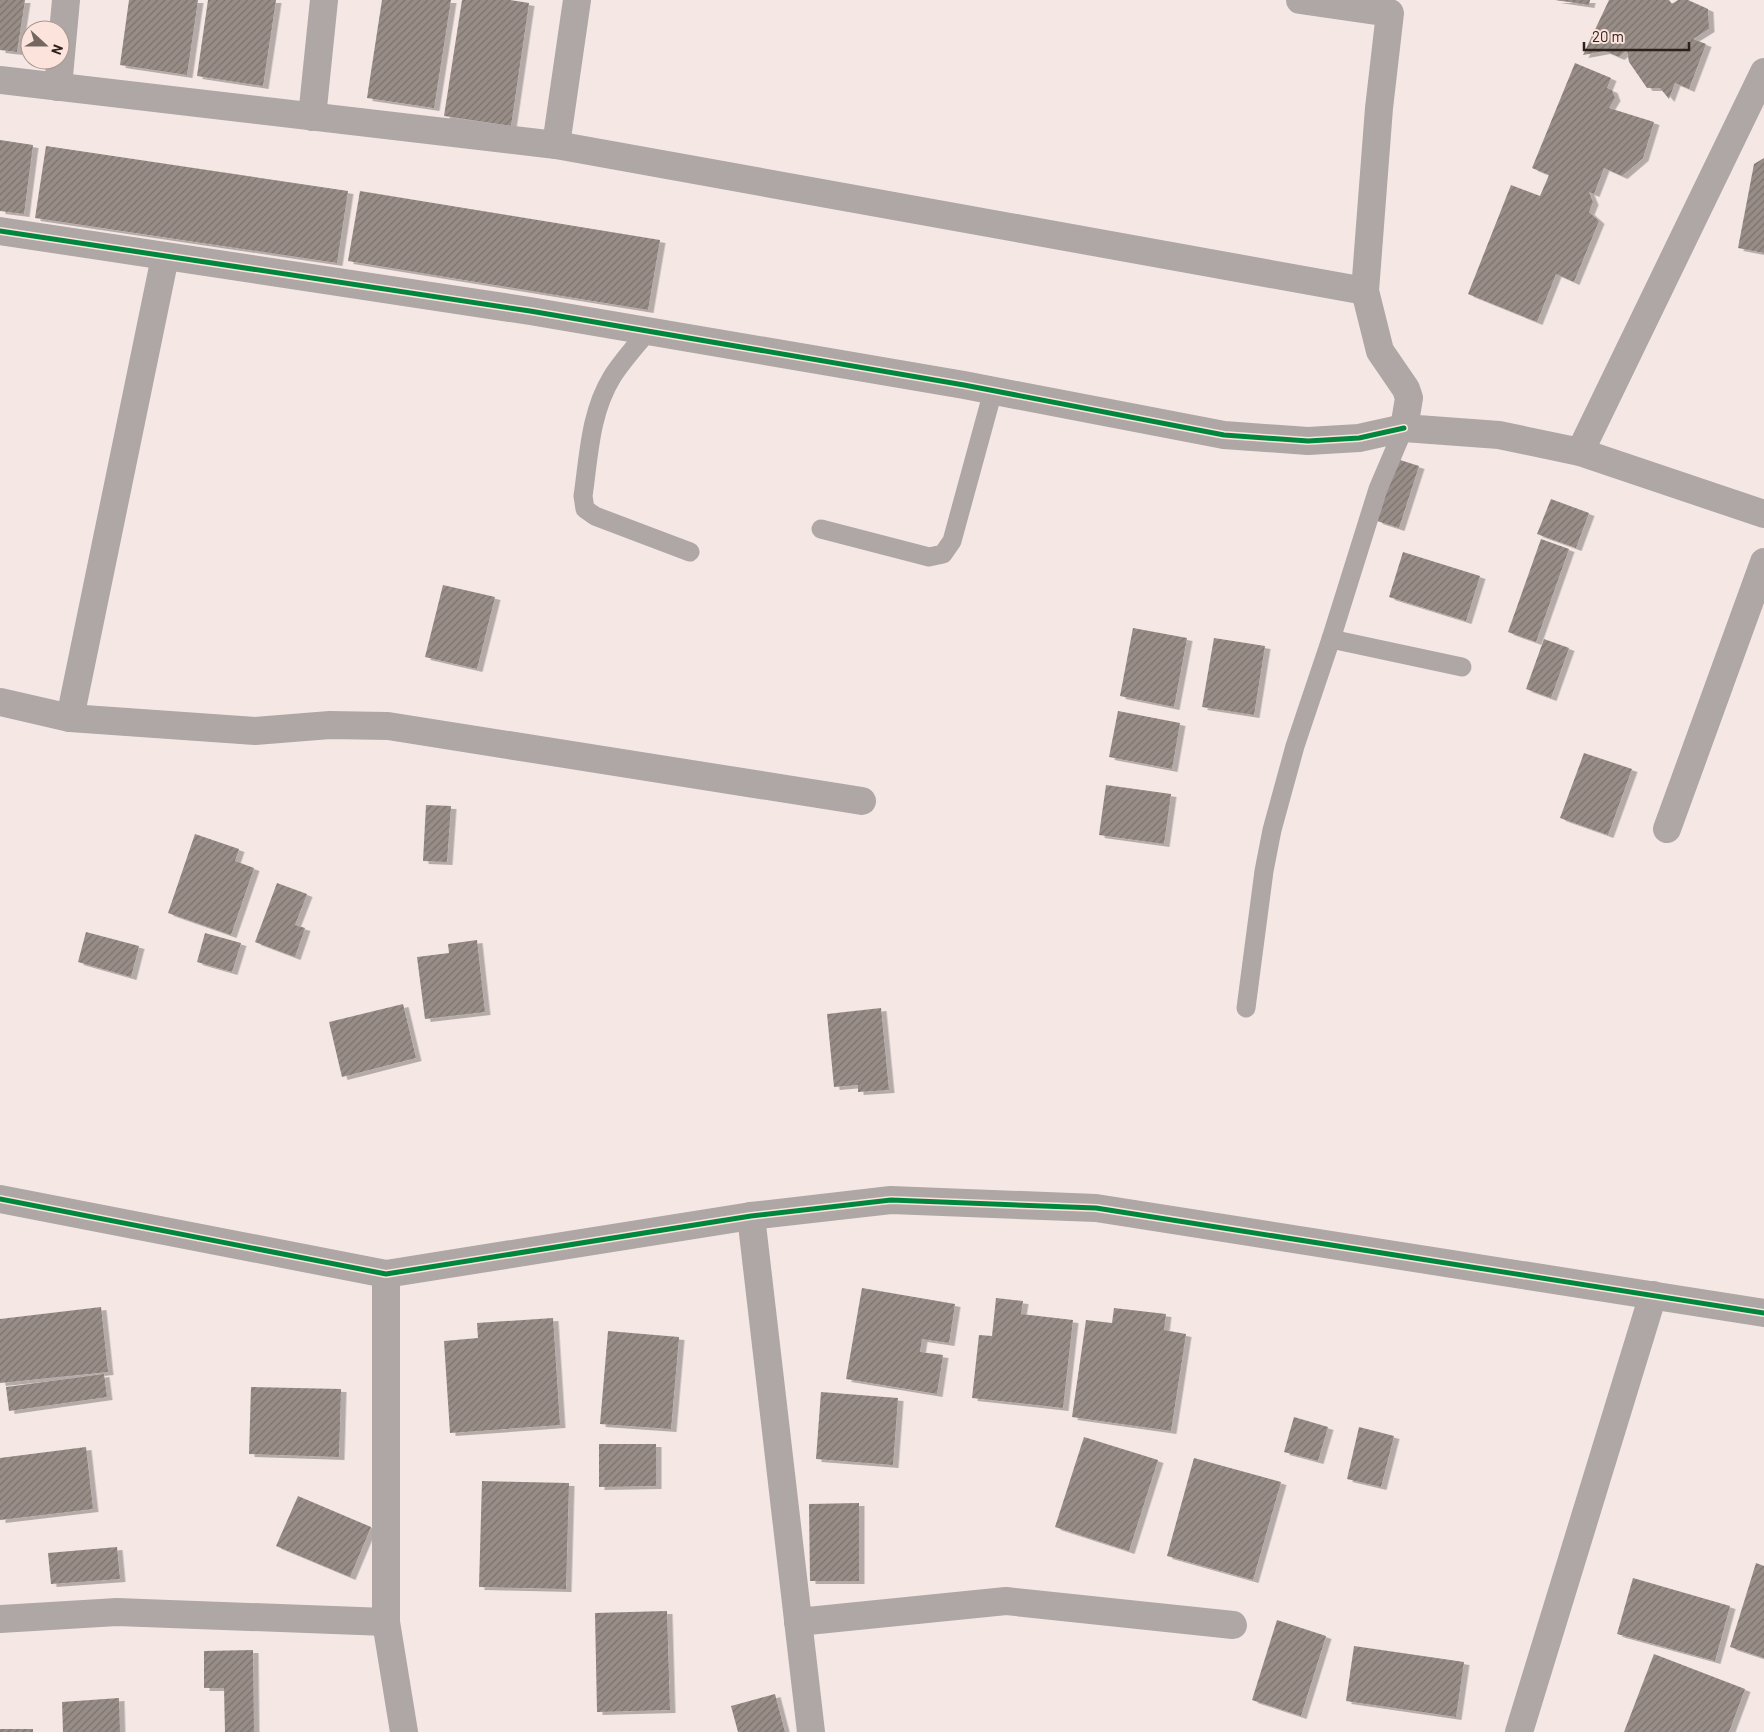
<svg xmlns="http://www.w3.org/2000/svg" width="1764" height="1732" font-family="Barlow,sans-serif">
<defs>
<pattern id="building-hatch" width="6" height="6" patternUnits="userSpaceOnUse" patternTransform="scale(1.25)"><rect width="6" height="6" fill="#988d87"/><path d="M-1 1l2-2M0 6l6-6M5 7l2-2" fill="none" stroke="#7c736e"/></pattern>
<filter id="shadow"><feDropShadow dx="5.5" dy="3" stdDeviation="0" flood-color="#0004"/></filter>
</defs>
<rect width="100%" height="100%" fill="#f5e8e4"/>
<g fill="url(#building-hatch)" filter="url(#shadow)">
<path d="M 0,0 L 25,0 L 17,52 L 0,50 Z"/>
<path d="M 129,0 L 198,0 L 187,75 L 120,65 Z"/>
<path d="M 208,0 L 276,0 L 263,86 L 197,76 Z"/>
<path d="M 382,0 L 451,0 L 434,108 L 367,98 Z"/>
<path d="M 462,0 L 510,0 L 529,3 L 511,126 L 444,116 Z"/>
<path d="M 1555,0 L 1590,0 L 1589,5 Z"/>
<path d="M 1609,0 L 1669,0 L 1672,4 L 1678,0 L 1688,0 L 1708,9 L 1709,29 L 1693,39 L 1706,44 L 1689,89 L 1675,83 L 1669,99 L 1660,88 L 1647,88 L 1629,62 L 1627,50 L 1619,57 L 1605,51 L 1583,55 Z"/>
<path d="M 1575,63 L 1611,78 L 1607,88 L 1612,90 L 1615,98 L 1609,108 L 1654,122 L 1643,158 L 1622,176 L 1604,168 L 1594,194 L 1589,192 L 1593,202 L 1589,212 L 1599,221 L 1574,282 L 1556,274 L 1537,322 L 1468,294 L 1511,185 L 1540,196 L 1549,175 L 1532,168 Z"/>
<path d="M 0,140 L 33,145 L 24,214 L 0,211 Z"/>
<path d="M 46,146 L 348,191 L 337,263 L 35,218 Z"/>
<path d="M 1764,158 L 1764,253 L 1738,248 L 1754,164 Z"/>
<path d="M 360,191 L 660,240 L 648,310 L 348,261 Z"/>
<path d="M 1397,459 L 1419,466 L 1399,528 L 1377,521 Z"/>
<path d="M 1551,499 L 1589,513 L 1576,548 L 1537,534 Z"/>
<path d="M 1541,539 L 1569,549 L 1536,642 L 1508,632 Z"/>
<path d="M 1403,552 L 1480,576 L 1466,621 L 1389,597 Z"/>
<path d="M 443,585 L 495,597 L 477,669 L 425,657 Z"/>
<path d="M 1133,628 L 1187,638 L 1174,707 L 1120,696 Z"/>
<path d="M 1214,638 L 1265,646 L 1254,715 L 1202,707 Z"/>
<path d="M 1544,639 L 1569,648 L 1551,698 L 1526,689 Z"/>
<path d="M 1118,711 L 1180,723 L 1172,769 L 1109,757 Z"/>
<path d="M 1584,753 L 1632,769 L 1608,835 L 1560,818 Z"/>
<path d="M 1106,785 L 1171,794 L 1164,844 L 1099,835 Z"/>
<path d="M 426,805 L 451,806 L 447,862 L 423,861 Z"/>
<path d="M 195,834 L 239,849 L 235,861 L 254,868 L 231,935 L 168,913 Z"/>
<path d="M 277,883 L 307,894 L 295,925 L 305,928 L 295,957 L 255,942 Z"/>
<path d="M 86,932 L 139,946 L 131,977 L 78,962 Z"/>
<path d="M 205,933 L 241,943 L 232,972 L 197,962 Z"/>
<path d="M 477,940 L 485,1012 L 425,1019 L 417,957 L 449,953 L 448,944 Z"/>
<path d="M 403,1004 L 416,1058 L 342,1077 L 329,1022 Z"/>
<path d="M 881,1008 L 889,1090 L 858,1092 L 858,1085 L 834,1087 L 827,1014 Z"/>
<path d="M 862,1288 L 955,1304 L 949,1343 L 922,1339 L 920,1352 L 943,1355 L 937,1394 L 846,1379 Z"/>
<path d="M 996,1298 L 1023,1301 L 1021,1314 L 1073,1320 L 1063,1408 L 972,1398 L 979,1335 L 992,1336 Z"/>
<path d="M 101,1307 L 108,1372 L 0,1383 L 0,1319 Z"/>
<path d="M 1114,1308 L 1166,1314 L 1164,1330 L 1186,1334 L 1171,1431 L 1072,1417 L 1086,1320 L 1112,1323 Z"/>
<path d="M 553,1318 L 560,1425 L 450,1433 L 444,1341 L 478,1338 L 477,1323 Z"/>
<path d="M 608,1331 L 679,1337 L 671,1429 L 600,1424 Z"/>
<path d="M 104,1374 L 107,1397 L 9,1411 L 6,1387 Z"/>
<path d="M 251,1387 L 341,1389 L 339,1457 L 249,1454 Z"/>
<path d="M 821,1392 L 898,1398 L 893,1465 L 816,1459 Z"/>
<path d="M 1294,1417 L 1328,1427 L 1318,1461 L 1284,1452 Z"/>
<path d="M 1359,1427 L 1394,1436 L 1381,1487 L 1347,1479 Z"/>
<path d="M 1084,1437 L 1158,1460 L 1129,1551 L 1055,1527 Z"/>
<path d="M 599,1444 L 656,1444 L 656,1486 L 599,1487 Z"/>
<path d="M 86,1447 L 93,1509 L 0,1520 L 0,1458 Z"/>
<path d="M 1194,1458 L 1281,1482 L 1253,1580 L 1167,1556 Z"/>
<path d="M 482,1481 L 569,1483 L 566,1589 L 479,1587 Z"/>
<path d="M 298,1496 L 371,1527 L 350,1577 L 276,1546 Z"/>
<path d="M 859,1503 L 859,1581 L 810,1581 L 809,1504 Z"/>
<path d="M 117,1547 L 120,1579 L 51,1584 L 48,1553 Z"/>
<path d="M 1756,1563 L 1764,1566 L 1764,1658 L 1730,1647 Z"/>
<path d="M 1633,1578 L 1730,1606 L 1715,1661 L 1617,1634 Z"/>
<path d="M 667,1611 L 670,1710 L 597,1712 L 595,1613 Z"/>
<path d="M 1277,1620 L 1326,1636 L 1301,1716 L 1252,1700 Z"/>
<path d="M 1354,1646 L 1464,1662 L 1456,1717 L 1346,1701 Z"/>
<path d="M 253,1650 L 254,1732 L 225,1732 L 224,1688 L 204,1688 L 204,1651 Z"/>
<path d="M 1654,1654 L 1745,1689 L 1729,1732 L 1624,1732 Z"/>
<path d="M 775,1694 L 785,1732 L 738,1732 L 731,1706 Z"/>
<path d="M 119,1698 L 120,1732 L 63,1732 L 62,1702 Z"/>
<rect x="0" y="1729" width="33" height="3"/>
</g>
<g fill="none" stroke-linecap="round" stroke-linejoin="round">
<g stroke="#aea7a6" stroke-width="19">
<path d="M 648,331 C 636,346 622,361 612,377 C 590,413 589,455 583,496 L 585,509 L 595,516 L 690,552"/>
<path d="M 821,529 L 929,557 L 943,554 L 952,541 L 993,391"/>
<path d="M 1331,639 L 1462,667"/>
<path d="M 1246,1008 L 1264,871 L 1272,830 L 1295,746 L 1331,639 L 1378,489 L 1404,428"/>
</g>
<g stroke="#aea7a6" stroke-width="28">
<path d="M 1300,0 L 1390,13 L 1379,108 L 1365,291 L 1380,351 L 1406,389 L 1409,398 L 1404,428 L 1499,435 L 1580,452 L 1764,514"/>
<path d="M 0,80 L 556,145 L 1365,291"/>
<path d="M 58,87 L 66,0"/>
<path d="M 312,117 L 324,0"/>
<path d="M 556,145 L 577,0"/>
<path d="M 0,231 L 530,311 L 964,385 L 1224,435 L 1308,441 L 1359,438 L 1404,428"/>
<path d="M 1580,452 L 1764,72"/>
<path d="M 0,702 L 70,718 L 255,731 L 330,725 L 388,726 L 862,801"/>
<path d="M 70,718 L 165,257"/>
<path d="M 1667,829 L 1764,562"/>
<path d="M 0,1199 L 386,1274 L 751,1216 L 891,1200 L 1096,1208 L 1764,1313"/>
<path d="M 751,1216 L 811,1732"/>
<path d="M 386,1274 L 386,1622 L 404,1732"/>
<path d="M 0,1619 L 117,1612 L 386,1622"/>
<path d="M 798,1622 L 1006,1601 L 1233,1625"/>
<path d="M 1519,1732 L 1653,1295"/>
</g>
<defs>
<g id="cycleway">
<path d="M 0,231 L 530,311 L 964,385 L 1224,435 L 1308,441 L 1359,438 L 1404,428"/>
<path d="M 0,1199 L 386,1274 L 751,1216 L 891,1200 L 1096,1208 L 1764,1313"/>
</g>
</defs>
<use href="#cycleway" stroke="#fce4dd" stroke-width="8"/>
<use href="#cycleway" stroke="#00873e" stroke-width="5"/>
</g>
<g transform="translate(45 45) rotate(111)"><circle r="24" fill="#fce4dd" stroke="#aa968f"/>
<path d="M0-4L9 19L0 12L-9 19Z" fill="#746661"/>
<text y="-8" font-size="14" font-weight="bold" text-anchor="middle" fill="#2e201b">N</text>
</g>
<path d="M1584 42v8h105v-8" fill="none" stroke="#2e201b" stroke-width="2.5"/>
<text x="1592" y="42" font-size="15" fill="#2e201b" stroke="#fce4dd" stroke-width="4" paint-order="stroke">20 m</text>
</svg>
